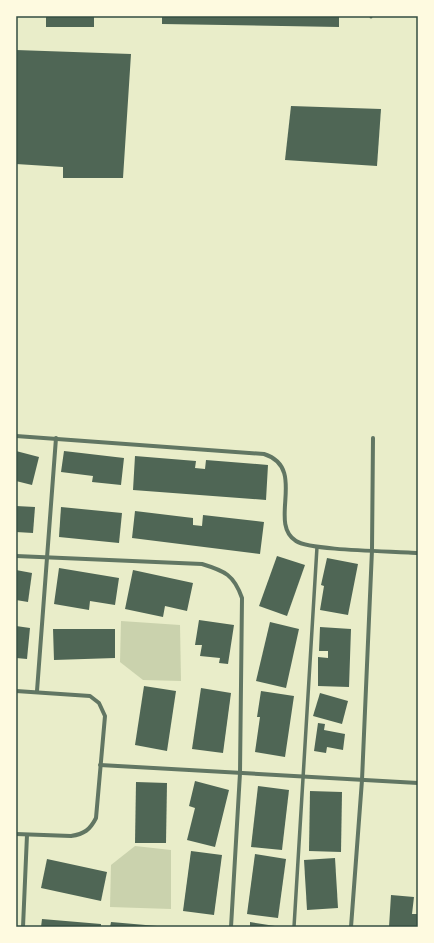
<svg xmlns="http://www.w3.org/2000/svg" width="434" height="943" font-family="Inter,sans-serif">
<rect width="100%" height="100%" fill="#e9edc9"/>
<g fill="#cad2ad">
<path d="M 121,621 L 180,625 L 181,681 L 143,680 L 120,662 Z"/>
<path d="M 135,846 L 171,850 L 171,909 L 110,907 L 111,865 Z"/>
</g>
<g fill="#4f6655">
<rect x="46" y="16" width="48" height="11"/>
<path d="M 162,16 L 339,16 L 339,27 L 162,24 Z"/>
<path d="M 16,50 L 131,54 L 123,178 L 63,178 L 63,167 L 16,164 Z"/>
<path d="M 291,106 L 381,109 L 377,166 L 285,160 Z"/>
<path d="M 16,451 L 39,457 L 32,485 L 16,481 Z"/>
<path d="M 64,451 L 124,458 L 121,485 L 92,482 L 93,476 L 61,472 Z"/>
<path d="M 135,456 L 196,461 L 195,468 L 205,469 L 206,460 L 268,465 L 266,500 L 133,490 Z"/>
<path d="M 16,506 L 35,507 L 33,533 L 16,532 Z"/>
<path d="M 61,507 L 122,513 L 119,543 L 59,537 Z"/>
<path d="M 135,511 L 193,518 L 193,525 L 202,526 L 203,515 L 264,522 L 260,554 L 132,538 Z"/>
<path d="M 277,556 L 305,565 L 287,616 L 259,606 Z"/>
<path d="M 327,558 L 358,564 L 348,615 L 320,610 L 324,586 L 321,585 Z"/>
<path d="M 59,568 L 119,578 L 115,605 L 90,601 L 89,610 L 54,604 Z"/>
<path d="M 16,570 L 32,573 L 28,602 L 16,600 Z"/>
<path d="M 133,570 L 193,583 L 187,611 L 165,606 L 163,617 L 125,609 Z"/>
<path d="M 199,620 L 234,625 L 228,664 L 219,663 L 220,658 L 200,656 L 202,645 L 195,645 Z"/>
<path d="M 270,622 L 299,629 L 286,688 L 256,681 Z"/>
<path d="M 16,626 L 30,628 L 27,659 L 16,658 Z"/>
<path d="M 320,627 L 351,629 L 349,687 L 318,686 L 318,657 L 328,658 L 328,651 L 319,651 Z"/>
<path d="M 53,629 L 115,629 L 115,658 L 54,660 Z"/>
<path d="M 144,686 L 176,691 L 167,751 L 135,745 Z"/>
<path d="M 201,688 L 231,693 L 223,753 L 192,749 Z"/>
<path d="M 261,691 L 294,696 L 285,757 L 255,752 L 260,717 L 257,717 Z"/>
<path d="M 320,693 L 348,701 L 342,724 L 313,716 Z"/>
<path d="M 318,723 L 325,724 L 324,730 L 345,734 L 343,750 L 327,747 L 326,753 L 314,751 Z"/>
<path d="M 195,781 L 229,790 L 215,847 L 187,840 L 195,808 L 189,806 Z"/>
<path d="M 136,782 L 167,783 L 166,843 L 135,843 Z"/>
<path d="M 258,786 L 289,790 L 282,850 L 251,847 Z"/>
<path d="M 310,791 L 342,792 L 341,852 L 309,851 Z"/>
<path d="M 191,851 L 222,855 L 214,915 L 183,911 Z"/>
<path d="M 255,854 L 286,859 L 278,918 L 247,914 Z"/>
<path d="M 335,858 L 338,908 L 307,910 L 304,860 Z"/>
<path d="M 47,859 L 107,872 L 101,901 L 41,888 Z"/>
<path d="M 391,895 L 414,897 L 412,914 L 418,914 L 418,927 L 389,927 Z"/>
<path d="M 42,919 L 101,924 L 101,927 L 41,927 Z"/>
<path d="M 111,922 L 157,926 L 157,927 L 110,927 Z"/>
<path d="M 250,922 L 275,926 L 275,927 L 250,927 Z"/>
</g>
<g fill="none" stroke-linecap="round" stroke-linejoin="round">
<path stroke="#617663" stroke-width="3" d="M 371,17 L 371,16"/>
<path stroke="#617663" stroke-width="3.5" d="M 294,927 L 317,547"/>
<g stroke="#617663" stroke-width="4">
<path d="M 16,436 L 264,454 C 308,468 267,523 296,541 C 311,551 395,551 418,553"/>
<path d="M 16,556 L 202,564 C 225,571 234,575 242,598 L 240,773 L 231,927"/>
<path d="M 16,691 L 90,696 L 99,703 L 105,716 L 96,818 C 90,830 84,834 71,836 L 16,834"/>
<path d="M 37,691 L 56,438"/>
<path d="M 100,765 L 418,783"/>
<path d="M 23,927 L 27,835"/>
<path d="M 351,927 L 362,780 L 372,550 L 373,438"/>
</g>
</g>
<rect width="434" height="943" fill="none" stroke="#fefae0" stroke-width="34"/>
<rect x="17" y="17" width="400" height="909" fill="none" stroke="#344e41" stroke-width="1.5"/>
</svg>
